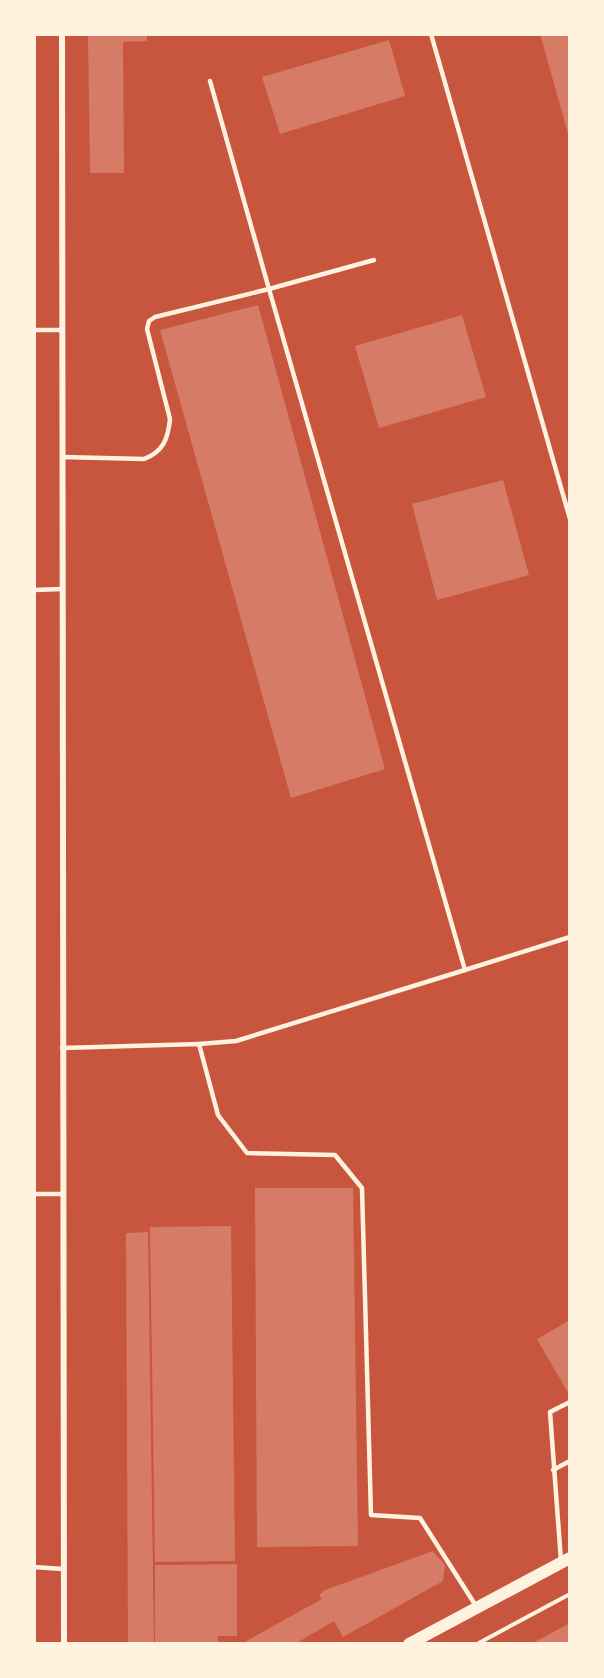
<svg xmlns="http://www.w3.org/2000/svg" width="604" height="1678" font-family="Roboto,sans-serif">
<rect width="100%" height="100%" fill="#c8553d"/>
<g fill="#d67c66">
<path d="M 88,34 L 147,34 L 147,41 L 123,42 L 124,173 L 90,173 Z"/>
<path d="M 540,34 L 570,34 L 570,137 L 569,137 Z"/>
<path d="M 389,40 L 405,96 L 280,134 L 262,77 Z"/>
<path d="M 258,305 L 385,769 L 291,798 L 160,330 Z"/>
<path d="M 462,315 L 486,397 L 379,428 L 355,346 Z"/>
<path d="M 503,480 L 529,575 L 437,600 L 412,504 Z"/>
<path d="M 255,1188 L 353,1188 L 358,1546 L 257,1547 Z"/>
<path d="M 231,1226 L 235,1561 L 155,1562 L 150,1227 Z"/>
<path d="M 148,1232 L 154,1644 L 128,1644 L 126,1233 Z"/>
<path d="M 570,1320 L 570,1396 L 537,1339 Z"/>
<path d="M 433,1551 L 445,1565 L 443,1581 L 343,1637 L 334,1621 L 295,1644 L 241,1644 L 322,1599 L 319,1595 L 325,1590 Z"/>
<path d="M 237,1564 L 237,1636 L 218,1636 L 218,1644 L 155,1644 L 155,1565 Z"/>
<path d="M 570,1623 L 570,1644 L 531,1644 Z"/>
</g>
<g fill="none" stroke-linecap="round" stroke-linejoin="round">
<path stroke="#fff3e0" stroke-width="4" d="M 477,1644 L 570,1594"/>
<g stroke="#fff3e0" stroke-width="4.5">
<path d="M 431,34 L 570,519"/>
<path d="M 210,81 L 269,289 L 374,260"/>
<path d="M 34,330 L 62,330"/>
<path d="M 62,457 L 144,459 C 163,452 168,439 170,419 L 147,329 L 149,321 L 155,317 L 269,289 L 465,970 L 236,1041 L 199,1044"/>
<path d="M 34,590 L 62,589"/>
<path d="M 465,970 L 570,937"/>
<path d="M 62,1048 L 199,1044 L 218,1115 L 247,1153 L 335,1155 L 362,1188 L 371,1515 L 420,1518 L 476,1606"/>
<path d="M 34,1194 L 62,1194"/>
<path d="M 553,1470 L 570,1461"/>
<path d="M 561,1561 L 550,1412 L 570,1402"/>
<path d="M 34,1567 L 63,1569"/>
</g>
<path stroke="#fff3e0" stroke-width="6" d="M 62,34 L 64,1644"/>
<path stroke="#fff3e0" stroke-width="12" d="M 409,1644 L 570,1558"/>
</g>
<rect width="604" height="1678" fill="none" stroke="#fff3e0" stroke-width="72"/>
</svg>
